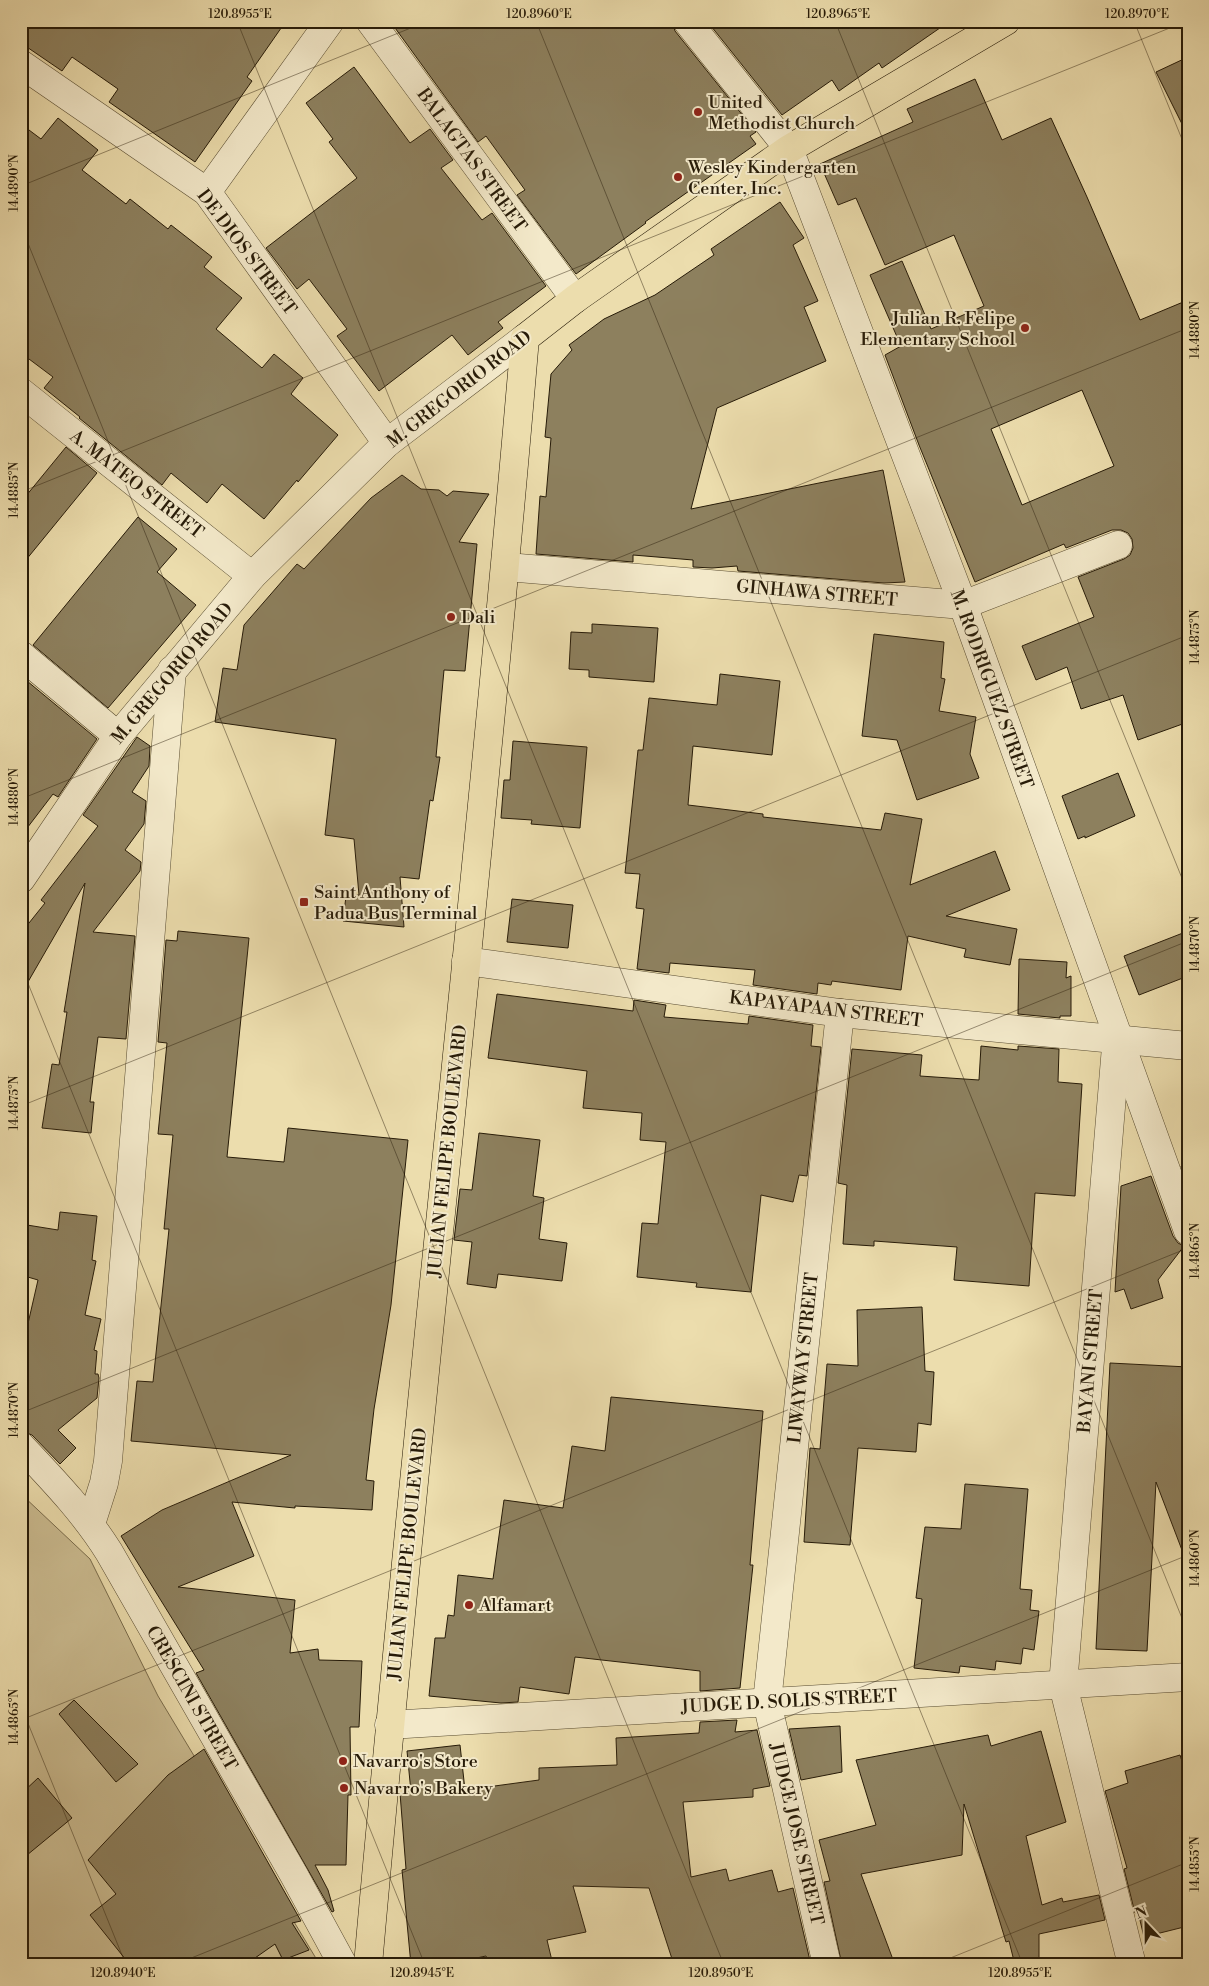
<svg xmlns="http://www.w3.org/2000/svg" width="1209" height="1986" font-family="'Libre Bodoni',serif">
<rect width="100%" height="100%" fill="#ecddad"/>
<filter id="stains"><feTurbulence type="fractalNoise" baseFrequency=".004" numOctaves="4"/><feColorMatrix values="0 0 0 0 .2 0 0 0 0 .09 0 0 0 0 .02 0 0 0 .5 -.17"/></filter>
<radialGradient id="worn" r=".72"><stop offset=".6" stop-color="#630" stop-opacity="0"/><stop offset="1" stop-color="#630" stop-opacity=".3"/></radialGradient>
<path fill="#cbbc91" stroke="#796c4c" d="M 21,1494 L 90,1559 L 158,1696 L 320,1965 L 21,1965 Z"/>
<g fill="#8d805e" stroke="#271b08" fill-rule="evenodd">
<path d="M 21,21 L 286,21 L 247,77 L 252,81 L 195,162 L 109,102 L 118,89 L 72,57 L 62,71 L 21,43 Z"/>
<path d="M 390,21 L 672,21 L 675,31 L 756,132 L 750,136 L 756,144 L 645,222 L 646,223 L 576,274 L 517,195 L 525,190 L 486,136 L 478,142 Z"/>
<path d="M 707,21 L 950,21 L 882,68 L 879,63 L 839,91 L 832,80 L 782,115 Z"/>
<path d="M 1188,57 L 1188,136 L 1156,72 Z"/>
<path d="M 354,67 L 410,143 L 430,129 L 453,160 L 441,168 L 482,220 L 492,213 L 546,286 L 498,322 L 503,328 L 468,355 L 452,335 L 379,391 L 337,336 L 347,329 L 309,279 L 297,289 L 266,248 L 357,178 L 329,142 L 333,139 L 306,103 Z"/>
<path d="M 975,79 L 1002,140 L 1051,118 L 1087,197 L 1140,320 L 1188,300 L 1188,722 L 1138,740 L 1123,695 L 1081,709 L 1067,667 L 1036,680 L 1022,646 L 1094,617 L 1078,577 L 1124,559 L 1130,555 L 1133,548 L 1132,539 L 1128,533 L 1121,530 L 1112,530 L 1066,548 L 1064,544 L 975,582 L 919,445 L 885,355 L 901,346 L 870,275 L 902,261 L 931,329 L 984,306 L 954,235 L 885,265 L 856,198 L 838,205 L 820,164 L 913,122 L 907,109 ZM 1082,390 L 1114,466 L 1022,505 L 991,429 Z"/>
<path d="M 58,118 L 98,150 L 82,170 L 126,204 L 130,199 L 168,229 L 171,225 L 212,257 L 204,267 L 242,298 L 216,329 L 262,368 L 274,354 L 303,378 L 291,394 L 338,435 L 298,482 L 297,480 L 264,519 L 222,484 L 207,503 L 171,473 L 162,485 L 79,418 L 80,417 L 44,388 L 53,377 L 21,353 L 21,124 L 41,139 Z"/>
<path d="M 780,202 L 804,238 L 793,245 L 818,301 L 804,307 L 826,361 L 717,408 L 691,509 L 883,470 L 905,582 L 884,583 L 738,571 L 737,566 L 712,568 L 693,567 L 693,560 L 633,555 L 633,562 L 536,554 L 540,496 L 546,497 L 551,438 L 545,437 L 551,374 L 572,350 L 569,345 L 604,319 L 655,295 L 714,255 L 711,249 Z"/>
<path d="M 66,447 L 97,473 L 21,566 L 21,502 Z"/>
<path d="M 402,475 L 421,489 L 439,490 L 447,496 L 453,491 L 489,494 L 459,542 L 477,544 L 465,671 L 444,670 L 436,757 L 440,757 L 433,801 L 430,800 L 419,879 L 400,877 L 404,927 L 343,921 L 346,896 L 359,895 L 354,839 L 325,835 L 336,739 L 215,722 L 223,668 L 237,670 L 244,625 L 297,564 L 304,569 L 371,498 Z"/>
<path d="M 138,517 L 177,549 L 157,572 L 196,605 L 108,708 L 33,645 Z"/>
<path d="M 592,624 L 658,628 L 654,682 L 589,677 L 589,670 L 569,669 L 571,632 L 592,633 Z"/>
<path d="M 874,634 L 944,642 L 941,678 L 945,679 L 939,711 L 976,717 L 970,754 L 979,778 L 917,800 L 897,740 L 862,736 Z"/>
<path d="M 720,674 L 780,681 L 772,755 L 693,746 L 688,805 L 763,814 L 763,817 L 881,830 L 885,813 L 922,819 L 910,885 L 995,851 L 1010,890 L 946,916 L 1017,929 L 1010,965 L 964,957 L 966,949 L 908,936 L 901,990 L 832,981 L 831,985 L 818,983 L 817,994 L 753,985 L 755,970 L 670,963 L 669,973 L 637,969 L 644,909 L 636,908 L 640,874 L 625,873 L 638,750 L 643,750 L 649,698 L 717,705 Z"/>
<path d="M 21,676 L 97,739 L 58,797 L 53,794 L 21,836 Z"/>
<path d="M 137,737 L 150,746 L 149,766 L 132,792 L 146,801 L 144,824 L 125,850 L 141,862 L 140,871 L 93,932 L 135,936 L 126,1039 L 98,1037 L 90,1102 L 94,1102 L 91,1133 L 42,1128 L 52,1064 L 59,1065 L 67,1012 L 64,1012 L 85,883 L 21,994 L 21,933 L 45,903 L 41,900 L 98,826 L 83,815 Z"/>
<path d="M 513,741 L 587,747 L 580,828 L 531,824 L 532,820 L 501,818 L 504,780 L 510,780 Z"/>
<path d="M 1118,773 L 1135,816 L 1085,838 L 1085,836 L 1078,839 L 1062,796 Z"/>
<path d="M 512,899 L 573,905 L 568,948 L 507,942 Z"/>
<path d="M 178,931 L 249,938 L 227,1157 L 284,1162 L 288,1128 L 408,1140 L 391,1305 L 374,1409 L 366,1480 L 374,1481 L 372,1510 L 295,1506 L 295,1508 L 232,1502 L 254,1556 L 178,1587 L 295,1600 L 290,1653 L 318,1649 L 319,1660 L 362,1661 L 359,1727 L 350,1727 L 351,1795 L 348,1795 L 346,1865 L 315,1865 L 328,1890 L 334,1911 L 332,1912 L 196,1673 L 204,1670 L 121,1536 L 162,1510 L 291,1455 L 131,1441 L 137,1381 L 153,1382 L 169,1229 L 164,1229 L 173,1135 L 158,1134 L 167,1043 L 158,1042 L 166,940 L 177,941 Z"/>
<path d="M 1188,931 L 1188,976 L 1139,995 L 1124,956 Z"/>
<path d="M 1019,959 L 1067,962 L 1066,978 L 1071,976 L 1071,1016 L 1060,1016 L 1060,1018 L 1018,1014 Z"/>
<path d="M 497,994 L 633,1011 L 634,1000 L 666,1005 L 664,1017 L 748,1024 L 749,1016 L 813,1025 L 811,1046 L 821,1047 L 807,1176 L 799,1175 L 793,1202 L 761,1195 L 751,1292 L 696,1287 L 697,1283 L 637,1277 L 642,1223 L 658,1224 L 666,1142 L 640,1140 L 642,1113 L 583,1108 L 587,1071 L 488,1058 Z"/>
<path d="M 981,1046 L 1018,1050 L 1018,1046 L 1059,1049 L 1058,1082 L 1082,1084 L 1075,1196 L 1035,1193 L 1029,1286 L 954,1280 L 957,1247 L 874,1241 L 874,1246 L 843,1244 L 847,1185 L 838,1183 L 852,1049 L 922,1055 L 920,1076 L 979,1080 Z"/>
<path d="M 479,1133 L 540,1140 L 533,1196 L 544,1198 L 539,1239 L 567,1243 L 562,1281 L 498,1274 L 496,1288 L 467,1284 L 472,1242 L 454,1240 L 460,1189 L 472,1190 Z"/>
<path d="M 1188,1164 L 1188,1184 L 1181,1166 Z"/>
<path d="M 1151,1176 L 1173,1236 L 1178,1243 L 1184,1246 L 1158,1280 L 1163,1298 L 1131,1309 L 1124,1289 L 1115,1292 L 1121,1186 Z"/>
<path d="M 60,1212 L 97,1216 L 92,1260 L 96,1261 L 85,1315 L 101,1319 L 94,1350 L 97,1351 L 95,1374 L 98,1374 L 99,1378 L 97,1398 L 58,1430 L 76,1448 L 60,1464 L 32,1435 L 21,1431 L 21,1354 L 38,1280 L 21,1275 L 21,1259 L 27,1225 L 58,1230 Z"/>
<path d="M 922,1307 L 925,1371 L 934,1372 L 931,1425 L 918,1423 L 916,1452 L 858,1448 L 850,1545 L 804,1542 L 810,1448 L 820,1449 L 827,1364 L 858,1366 L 857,1310 Z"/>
<path d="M 1110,1363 L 1188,1367 L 1188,1558 L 1185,1558 L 1156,1482 L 1147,1651 L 1096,1649 Z"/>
<path d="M 611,1397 L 763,1411 L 750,1565 L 753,1565 L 740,1688 L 700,1691 L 700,1671 L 575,1657 L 569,1694 L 520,1687 L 518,1702 L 501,1703 L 429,1696 L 435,1638 L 445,1638 L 448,1615 L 454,1616 L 458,1575 L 493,1579 L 504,1500 L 563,1508 L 572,1446 L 605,1451 Z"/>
<path d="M 965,1484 L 1028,1489 L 1020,1589 L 1032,1590 L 1030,1610 L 1039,1611 L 1034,1650 L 1023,1648 L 1021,1664 L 996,1661 L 995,1670 L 960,1666 L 959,1673 L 914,1668 L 922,1599 L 916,1598 L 925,1527 L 961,1529 Z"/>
<path d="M 74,1700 L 138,1764 L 116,1782 L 59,1714 Z"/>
<path d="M 737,1720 L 735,1732 L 757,1730 L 770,1786 L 753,1789 L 753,1797 L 683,1802 L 691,1877 L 726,1869 L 729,1881 L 772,1870 L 778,1892 L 793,1888 L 811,1965 L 674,1965 L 649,1888 L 573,1886 L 586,1932 L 547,1940 L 553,1965 L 489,1965 L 486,1956 L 444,1965 L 411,1965 L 402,1870 L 406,1869 L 400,1793 L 411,1792 L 407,1751 L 460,1745 L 465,1790 L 539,1780 L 539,1768 L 617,1765 L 616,1738 L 699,1733 L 700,1722 Z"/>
<path d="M 840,1726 L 842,1772 L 801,1780 L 789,1729 Z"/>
<path d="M 1041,1731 L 1066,1822 L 1026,1836 L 1042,1905 L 1062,1898 L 1063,1902 L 1099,1895 L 1105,1920 L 1039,1934 L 1039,1965 L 1015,1965 L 1009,1941 L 1006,1942 L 964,1804 L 962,1855 L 861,1874 L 895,1965 L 842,1965 L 824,1882 L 830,1881 L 819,1840 L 876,1825 L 856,1760 L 988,1735 L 991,1746 Z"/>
<path d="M 204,1749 L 301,1921 L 292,1923 L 309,1950 L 283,1960 L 275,1944 L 245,1965 L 130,1965 L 90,1915 L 116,1894 L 88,1860 L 168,1775 Z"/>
<path d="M 1180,1755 L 1188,1780 L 1188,1926 L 1144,1937 L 1138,1912 L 1135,1913 L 1124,1869 L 1127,1868 L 1105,1791 L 1128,1783 L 1125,1771 Z"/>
<path d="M 38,1778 L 72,1818 L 21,1860 L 21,1794 Z"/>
</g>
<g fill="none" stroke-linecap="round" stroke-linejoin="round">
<defs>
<g id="minor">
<path d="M 370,21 L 575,299"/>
<path d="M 687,21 L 789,149 L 963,605 L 1188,1231"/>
<path d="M 21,64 L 207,192 L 387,443"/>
<path d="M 207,192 L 330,21"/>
<path d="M 21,392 L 252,576"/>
<path d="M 506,567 L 963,605 L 1118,545"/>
<path d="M 21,655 L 118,736"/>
<path d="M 21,879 L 118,736 L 252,576 L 387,443 L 525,338"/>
<path d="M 466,961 L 840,1013 L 1188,1046"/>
<path d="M 1116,1047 L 1063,1685 L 1132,1965"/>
<path d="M 21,1446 C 53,1480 84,1512 109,1552 L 294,1875 L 343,1965"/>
<path d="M 91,1524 L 104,1483 L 108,1461 L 172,670"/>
<path d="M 389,1725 L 1188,1677"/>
<path d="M 827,1965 L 767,1702 L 840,1013"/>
</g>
<path id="major" d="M 368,1965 C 416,1422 479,881 525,338 L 575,299 L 789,149 L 1006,21"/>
</defs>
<use href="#minor" stroke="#584c31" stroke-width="29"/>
<use href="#major" stroke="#271b08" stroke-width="29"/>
<use href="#minor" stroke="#f3e9ca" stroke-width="28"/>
<use href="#major" stroke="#ecddad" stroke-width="28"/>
</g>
<path fill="none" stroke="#271b08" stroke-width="1" stroke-opacity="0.45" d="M 237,21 L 1023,1965M 536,21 L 1188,1633M 835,21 L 1188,893M 1134,21 L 1188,154M 21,186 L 428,21M 21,226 L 724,1965M 21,492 L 1187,21M 21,799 L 1188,328M 21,966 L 425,1965M 21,1106 L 1188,635M 21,1413 L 1188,941M 21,1706 L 126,1965M 21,1720 L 1188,1248M 174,1965 L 1188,1555M 933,1965 L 1188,1862"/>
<g fill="#8f2418" stroke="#f3e9ca" stroke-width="2">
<circle cx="698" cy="112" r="5"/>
<circle cx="678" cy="177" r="5"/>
<circle cx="1025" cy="328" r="5"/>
<circle cx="451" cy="617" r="5"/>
<rect x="299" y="897" width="10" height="10" rx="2.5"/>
<circle cx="469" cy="1605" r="5"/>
<circle cx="343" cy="1761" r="5"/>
<circle cx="344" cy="1788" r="5"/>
</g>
<g text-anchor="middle" stroke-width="4" stroke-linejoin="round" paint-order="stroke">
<g font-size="18" fill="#271b08" stroke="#f3e9ca" text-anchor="start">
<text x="708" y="108">United<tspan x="708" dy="21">Methodist Church</tspan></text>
<text x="688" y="173">Wesley Kindergarten<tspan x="688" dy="21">Center, Inc.</tspan></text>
<text x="1015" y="324" text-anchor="end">Julian R. Felipe<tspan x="1015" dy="21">Elementary School</tspan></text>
<text x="461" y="623">Dali</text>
<text x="314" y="898">Saint Anthony of<tspan x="314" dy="21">Padua Bus Terminal</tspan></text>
<text x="479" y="1611">Alfamart</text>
<text x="353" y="1767">Navarro's Store</text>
<text x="354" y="1794">Navarro's Bakery</text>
</g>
<g font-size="18" fill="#271b08" stroke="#f3e9ca">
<text transform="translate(472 160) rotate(54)" y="6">BALAGTAS STREET</text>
<text transform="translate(247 252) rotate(53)" y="6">DE DIOS STREET</text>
<text transform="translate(459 389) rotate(-38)" y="6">M. GREGORIO ROAD</text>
<text transform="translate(137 484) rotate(38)" y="6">A. MATEO STREET</text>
<text transform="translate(817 593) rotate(5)" y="6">GINHAWA STREET</text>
<text transform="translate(172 673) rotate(-50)" y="6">M. GREGORIO ROAD</text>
<text transform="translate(992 689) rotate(70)" y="6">M. RODRIGUEZ STREET</text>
<text transform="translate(826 1009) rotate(7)" y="6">KAPAYAPAAN STREET</text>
<text transform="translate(447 1151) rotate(-84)" y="6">JULIAN FELIPE BOULEVARD</text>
<text transform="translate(803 1358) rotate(-84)" y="6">LIWAYWAY STREET</text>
<text transform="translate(1090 1361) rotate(-85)" y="6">BAYANI STREET</text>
<text transform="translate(407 1554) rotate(-84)" y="6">JULIAN FELIPE BOULEVARD</text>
<text transform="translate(192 1698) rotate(60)" y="6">CRESCINI STREET</text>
<text transform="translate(789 1701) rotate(-3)" y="6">JUDGE D. SOLIS STREET</text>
<text transform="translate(797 1834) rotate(77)" y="6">JUDGE JOSE STREET</text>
</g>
</g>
<rect width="1209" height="1986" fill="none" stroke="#ecddad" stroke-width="55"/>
<g transform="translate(1146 1924) rotate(338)" stroke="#f3e9ca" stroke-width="4" paint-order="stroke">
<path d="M0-4L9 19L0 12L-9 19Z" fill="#271b08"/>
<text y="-8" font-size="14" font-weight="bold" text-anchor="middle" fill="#271b08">N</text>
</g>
<rect x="28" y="28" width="1154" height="1930" fill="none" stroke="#271b08" stroke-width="2"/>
<g font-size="12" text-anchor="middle" fill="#271b08">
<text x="240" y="18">120.8955°E</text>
<text x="539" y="18">120.8960°E</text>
<text x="838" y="18">120.8965°E</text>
<text x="1137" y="18">120.8970°E</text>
<text transform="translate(14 183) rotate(-90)" y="4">14.4890°N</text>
<text transform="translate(1195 330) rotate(-90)" y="4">14.4880°N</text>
<text transform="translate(14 490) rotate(-90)" y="4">14.4885°N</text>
<text transform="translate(1195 637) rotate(-90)" y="4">14.4875°N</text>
<text transform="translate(14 797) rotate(-90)" y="4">14.4880°N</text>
<text transform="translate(1195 944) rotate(-90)" y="4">14.4870°N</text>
<text transform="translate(14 1103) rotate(-90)" y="4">14.4875°N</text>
<text transform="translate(1195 1251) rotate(-90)" y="4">14.4865°N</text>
<text transform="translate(14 1410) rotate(-90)" y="4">14.4870°N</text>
<text transform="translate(1195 1558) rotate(-90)" y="4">14.4860°N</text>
<text transform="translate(14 1717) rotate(-90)" y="4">14.4865°N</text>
<text transform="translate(1195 1864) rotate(-90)" y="4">14.4855°N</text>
<text x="123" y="1977">120.8940°E</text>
<text x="422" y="1977">120.8945°E</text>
<text x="721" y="1977">120.8950°E</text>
<text x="1020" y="1977">120.8955°E</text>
</g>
<rect width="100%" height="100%" filter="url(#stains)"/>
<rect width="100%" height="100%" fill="url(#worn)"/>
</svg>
